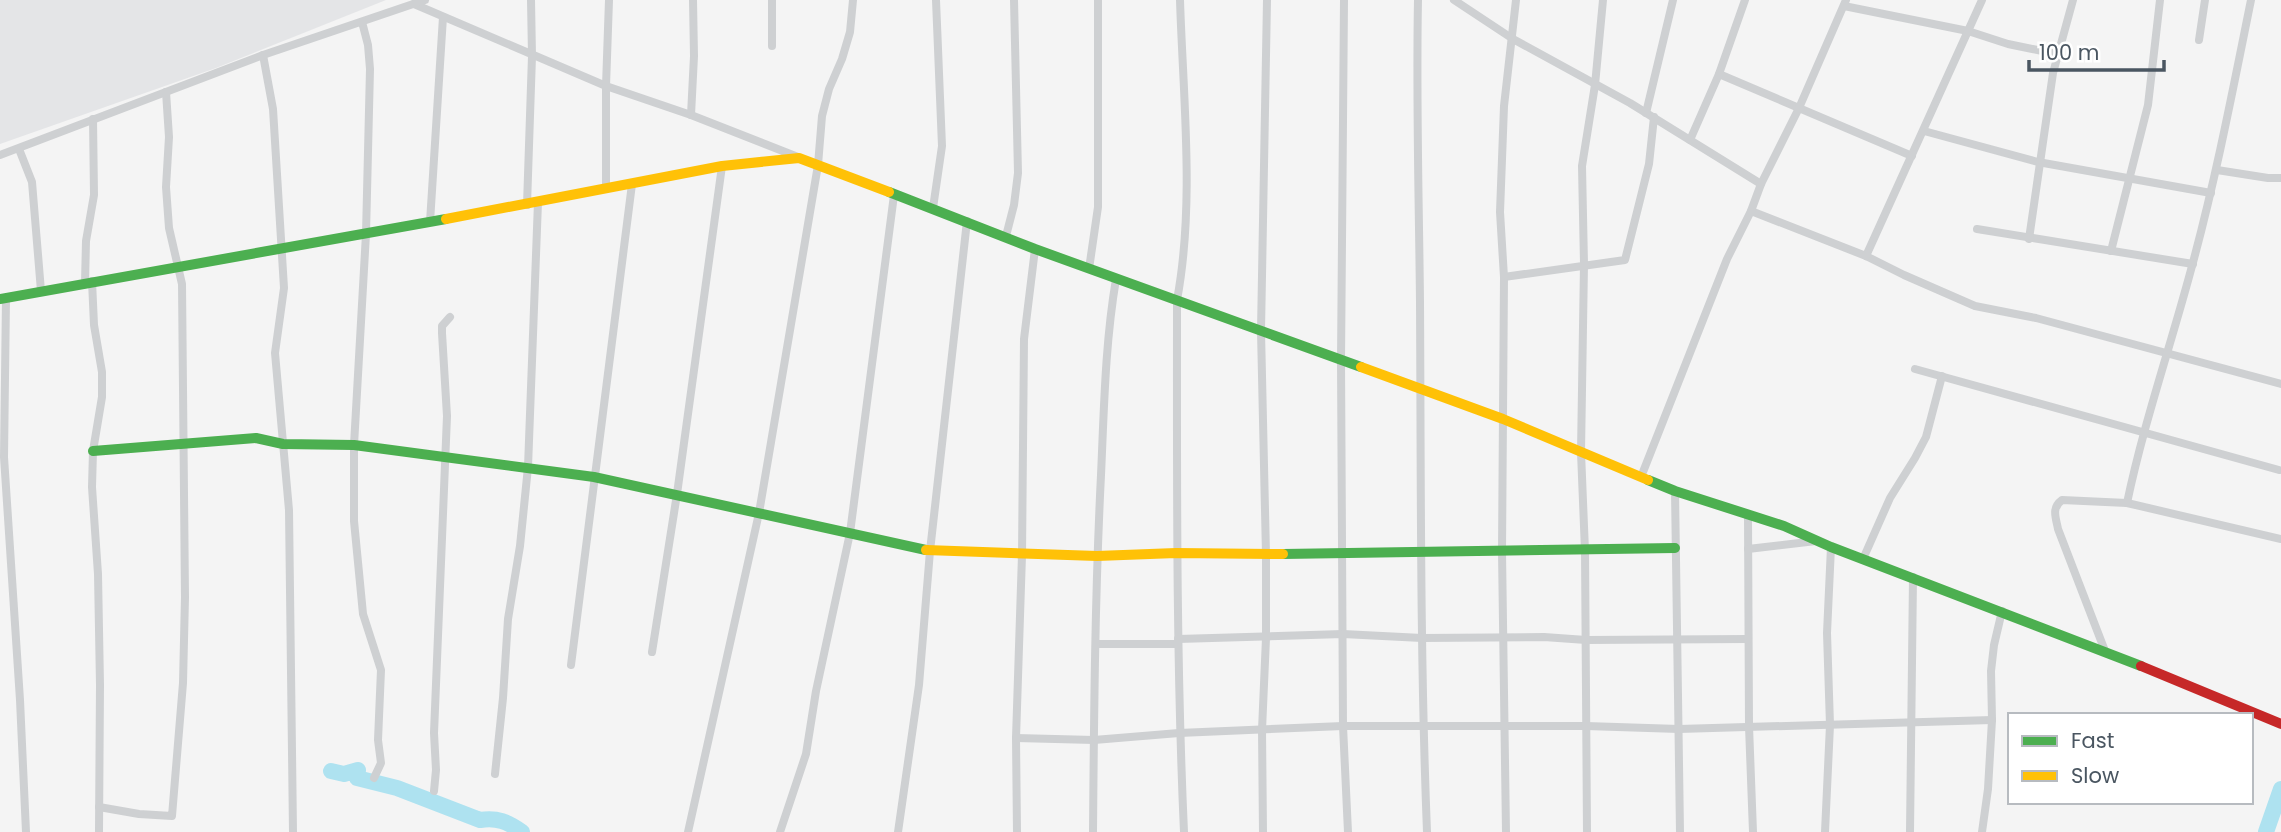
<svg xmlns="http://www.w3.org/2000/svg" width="2281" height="832" font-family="Poppins,sans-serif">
<rect width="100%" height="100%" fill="#f4f4f4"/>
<path fill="#e4e5e7" d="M 0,0 L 386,0 L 216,68 L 0,144 Z"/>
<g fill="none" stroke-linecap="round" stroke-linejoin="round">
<g stroke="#aee2f0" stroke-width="16">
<path d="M 331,771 L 344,774 L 358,770 L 357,778 L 397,788 L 480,820 C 497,817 508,822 522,832"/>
<path d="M 2266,832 L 2281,789"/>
</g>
<g stroke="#ced0d2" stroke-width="8">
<path d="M 772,0 L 772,46"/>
<path d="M 1180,0 C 1183,97 1195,204 1177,300 C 1177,477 1176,655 1184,832"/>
<path d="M 1344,0 L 1341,361 L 1343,726 L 1348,832"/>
<path d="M 1418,0 C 1416,101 1419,201 1420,302 C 1421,479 1420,655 1427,832"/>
<path d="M 1454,0 L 1513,39 L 1630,103 L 1761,184"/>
<path d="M 414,4 L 606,86 L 691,115 L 798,157"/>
<path d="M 1844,6 L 1968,31 L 2008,44 L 2057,54"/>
<path d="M 362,22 L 368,45 L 370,69 L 366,234 L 354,445 L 354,521 L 363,614 L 381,670 L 378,740 L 381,763 L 374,778"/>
<path d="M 2199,40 L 2205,0"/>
<path d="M 263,55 L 273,109 L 284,288 L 275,353 L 289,510 L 293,832"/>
<path d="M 1719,74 L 1912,156"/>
<path d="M 1646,113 L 1673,0"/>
<path d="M 691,115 L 694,56 L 693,0"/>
<path d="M 1924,131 L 2038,162 L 2211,193"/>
<path d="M 1690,140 L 1719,74 L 1745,0"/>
<path d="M 19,149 L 32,182 L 41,291"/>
<path d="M 0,155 L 263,55 L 425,0"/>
<path d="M 2217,170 L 2268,178 L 2281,178"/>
<path d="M 606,189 L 606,86 L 609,0"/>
<path d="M 527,205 L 532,56 L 531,0"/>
<path d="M 933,208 L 942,146 L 936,0"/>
<path d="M 1751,211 L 1866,256 L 1904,275 L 1975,306 L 2036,318 L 2281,384"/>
<path d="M 430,222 L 443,17"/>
<path d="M 1977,229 L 2193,264"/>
<path d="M 1006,236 L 1014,205 L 1018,173 L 1014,0"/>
<path d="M 2029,239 L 2053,73 L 2073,0"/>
<path d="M 2111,251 L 2148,105 L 2160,0"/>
<path d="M 1866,256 L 1982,0"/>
<path d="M 1089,269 L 1098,207 L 1098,0"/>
<path d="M 1504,277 L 1625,260 L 1649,164 L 1654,117"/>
<path d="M 92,281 L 94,325 L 102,372 L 102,397 L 93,451 L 92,487 L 98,574 L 100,685 L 99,832"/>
<path d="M 85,283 L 86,241 L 94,195 L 93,119"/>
<path d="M 6,298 L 4,457 L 20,700 L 26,832"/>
<path d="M 1915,369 L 2279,470"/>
<path d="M 1641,477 L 1727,259 L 1751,211 L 1761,184 L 1799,108 L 1846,0"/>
<path d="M 1675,491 L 1680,832"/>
<path d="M 2127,503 L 2281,539"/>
<path d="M 1748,516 L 1749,726 L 1753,832"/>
<path d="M 1748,549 L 1816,541"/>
<path d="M 1863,559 L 1890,498 L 1915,458 L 1926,437 L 1942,376"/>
<path d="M 1178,639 L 1343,634 L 1422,638 L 1544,637 L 1586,640 L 1748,639"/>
<path d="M 1096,644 L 1178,644"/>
<path d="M 2105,651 L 2058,529 C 2056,518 2051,508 2062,500 L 2127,503 C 2144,422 2171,345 2192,266 C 2216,178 2233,89 2251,0"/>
<path d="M 652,652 L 677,494 L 722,166"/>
<path d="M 571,665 L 632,184"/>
<path d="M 1016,738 L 1094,740 L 1179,733 L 1343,726 L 1586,726 L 1679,729 L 1992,720"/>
<path d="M 495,774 L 503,698 L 508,619 L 520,546 L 528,467 L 538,202"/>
<path d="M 434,791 L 436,770 L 434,733 L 447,416 L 442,333 L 442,326 L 450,317"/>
<path d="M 99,807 L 139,814 L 172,816 L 183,683 L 185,597 L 182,284 L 169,228 L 166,187 L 169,137 L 166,92"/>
<path d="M 688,832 L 759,513 L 818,165 L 822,116 L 829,89 L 842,59 L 850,32 L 853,0"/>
<path d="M 780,832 L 806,754 L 816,691 L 850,533 L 894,195"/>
<path d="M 898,832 L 919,685 L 930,551 L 967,221"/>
<path d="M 1017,832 L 1016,738 L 1022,555 L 1024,339 L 1035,249"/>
<path d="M 1093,832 C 1094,713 1095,594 1101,475 C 1104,410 1105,344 1116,279"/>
<path d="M 1263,832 L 1262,730 L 1266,638 L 1266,555 L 1261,331 L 1267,0"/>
<path d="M 1506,832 L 1502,552 L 1504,277 L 1500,212 L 1504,106 L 1516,0"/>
<path d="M 1587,832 L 1585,551 L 1581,452 L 1584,264 L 1582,166 L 1595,85 L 1603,0"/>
<path d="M 1825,832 L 1830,725 L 1827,633 L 1831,547"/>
<path d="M 1910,832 L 1913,577"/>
<path d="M 1982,832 L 1988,789 L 1992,720 L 1991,671 L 1994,645 L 2002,611"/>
</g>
<g stroke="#4caf50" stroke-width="10">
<path d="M 889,192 L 1035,249 L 1361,367"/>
<path d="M 0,299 L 446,219"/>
<path d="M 93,451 L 256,438 L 283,444 L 354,445 L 594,477 L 926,550"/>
<path d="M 1648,480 L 1675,491 L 1784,526 L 1831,547 L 2141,666"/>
<path d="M 1283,554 L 1675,548"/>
</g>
<g stroke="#ffc107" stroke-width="10">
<path d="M 446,219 L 722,166 L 799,158 L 889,192"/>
<path d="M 1361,367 L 1503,419 L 1648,480"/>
<path d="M 926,550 L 1097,556 L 1176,553 L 1283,554"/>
</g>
<path stroke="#c62828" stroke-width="10" d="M 2141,666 L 2281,724"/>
</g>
<rect x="2008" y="713" width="245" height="91" fill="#ffffff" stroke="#b7bbc0" stroke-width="2"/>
<rect x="2022" y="736" width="35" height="10" fill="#4caf50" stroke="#b7bbc0" stroke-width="2"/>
<text x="2071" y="748" font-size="21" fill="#4a5661">Fast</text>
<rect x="2022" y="771" width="35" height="10" fill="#ffc107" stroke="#b7bbc0" stroke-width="2"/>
<text x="2071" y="783" font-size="21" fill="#4a5661">Slow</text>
<path d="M2029 60v10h135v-10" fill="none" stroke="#4a5661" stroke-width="3.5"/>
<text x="2039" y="60" font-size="21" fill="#4a5661" stroke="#ffffff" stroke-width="5" paint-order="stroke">100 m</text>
</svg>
